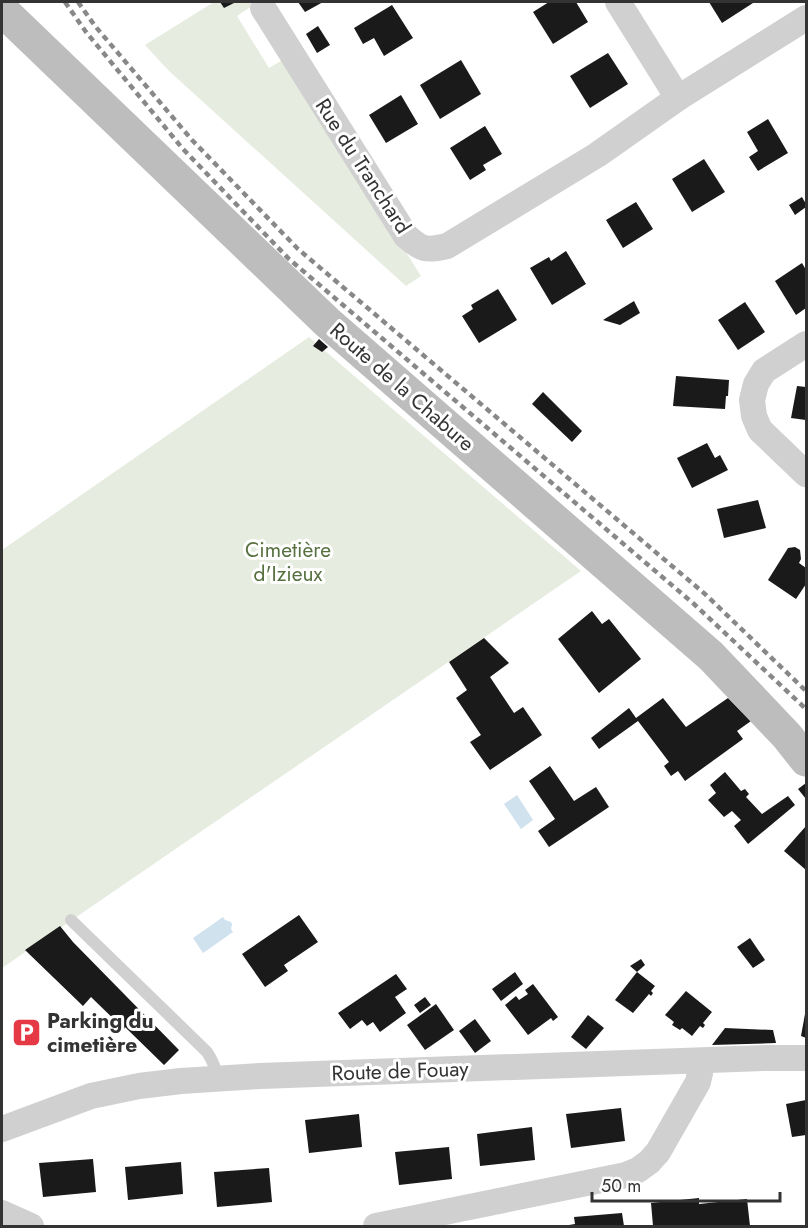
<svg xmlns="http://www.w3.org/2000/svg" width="808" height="1228" font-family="Jost,sans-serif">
<rect width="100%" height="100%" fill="#fff"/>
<g fill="#e6ecdf">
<path d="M 214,2 L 249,2 L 252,6 L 237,16 L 269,68 L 284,59 L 421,276 L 406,286 L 169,71 L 145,45 Z"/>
<path d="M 309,337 L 581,571 L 2,968 L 2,550 Z"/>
</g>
<g fill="#cfe2ee">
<path d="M 517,795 L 533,820 L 521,829 L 504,804 Z"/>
<path d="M 223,917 L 225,920 L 231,922 L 232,924 L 231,929 L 233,932 L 203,953 L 193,938 Z"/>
</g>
<g fill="#1a1a1a">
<path d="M 220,2 L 236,2 L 224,8 Z"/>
<path d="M 298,2 L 323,2 L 305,12 Z"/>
<path d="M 549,2 L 576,2 L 588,22 L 553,44 L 533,12 Z"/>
<path d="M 709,2 L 752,2 L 753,3 L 722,23 Z"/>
<path d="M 392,5 L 413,38 L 384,56 L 374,38 L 363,44 L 354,28 Z"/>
<path d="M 318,26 L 330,45 L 317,53 L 306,34 Z"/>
<path d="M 608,53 L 628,84 L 590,108 L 570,76 Z"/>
<path d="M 461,60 L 481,94 L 440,119 L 420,85 Z"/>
<path d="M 401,95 L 418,124 L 386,143 L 369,115 Z"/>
<path d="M 768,119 L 788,153 L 758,171 L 749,157 L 758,151 L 747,132 Z"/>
<path d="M 485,126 L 502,154 L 483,165 L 486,170 L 470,180 L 450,148 Z"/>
<path d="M 704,159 L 725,192 L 692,212 L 672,179 Z"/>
<path d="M 802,197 L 806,204 L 806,207 L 795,215 L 789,205 Z"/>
<path d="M 636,202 L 653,229 L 623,248 L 606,220 Z"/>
<path d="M 566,251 L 586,284 L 552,305 L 530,268 L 549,257 L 551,261 Z"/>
<path d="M 802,263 L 806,270 L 806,308 L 796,315 L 775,281 Z"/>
<path d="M 498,289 L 517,320 L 479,343 L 462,316 L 473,309 L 471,305 Z"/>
<path d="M 634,301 L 640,313 L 620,325 L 603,320 Z"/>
<path d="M 745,302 L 765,332 L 738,350 L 718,320 Z"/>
<path d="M 319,339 L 328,347 L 322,352 L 313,346 Z"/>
<path d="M 676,376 L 729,380 L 728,396 L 726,396 L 725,409 L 673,406 Z"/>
<path d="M 797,386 L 806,387 L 806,420 L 791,418 Z"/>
<path d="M 543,392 L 582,431 L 572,442 L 532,404 Z"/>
<path d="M 707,443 L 715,458 L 720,455 L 728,470 L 692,488 L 677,458 Z"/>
<path d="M 758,500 L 766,528 L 724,538 L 717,509 Z"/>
<path d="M 795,547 L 800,550 L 801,559 L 799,563 L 806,568 L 806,584 L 796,599 L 768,580 L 788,548 Z"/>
<path d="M 592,611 L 602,624 L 609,619 L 641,659 L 599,693 L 558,639 Z"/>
<path d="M 484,638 L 509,663 L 490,677 L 514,713 L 523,707 L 542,735 L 490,770 L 470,742 L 481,735 L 456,698 L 467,690 L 449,662 Z"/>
<path d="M 663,698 L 686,727 L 728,698 L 751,721 L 737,731 L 743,739 L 685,781 L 678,771 L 671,776 L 664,766 L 669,762 L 638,721 L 599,749 L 591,738 L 629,708 L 636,718 Z"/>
<path d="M 550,766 L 574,801 L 596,787 L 609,807 L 549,847 L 538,831 L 555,819 L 529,781 Z"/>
<path d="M 725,772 L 741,791 L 745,789 L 749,794 L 746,797 L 762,814 L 788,796 L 795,805 L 748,844 L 734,826 L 741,820 L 732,811 L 724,817 L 708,800 L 716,793 L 710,785 Z"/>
<path d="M 806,783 L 806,799 L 798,789 Z"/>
<path d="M 806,826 L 806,870 L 784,851 Z"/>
<path d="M 299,915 L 318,942 L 284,965 L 288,971 L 265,987 L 242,954 Z"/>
<path d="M 60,926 L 73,942 L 179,1050 L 164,1065 L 125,1027 L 124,1029 L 91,997 L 83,1006 L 25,950 Z"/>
<path d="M 750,938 L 765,960 L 753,968 L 737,947 Z"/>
<path d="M 641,959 L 645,965 L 637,972 L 630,966 Z"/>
<path d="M 515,972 L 523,984 L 501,1001 L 492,989 Z"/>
<path d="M 637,972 L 655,986 L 651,991 L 653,993 L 651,996 L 649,994 L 633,1013 L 615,1000 Z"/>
<path d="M 396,974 L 407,989 L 395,997 L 406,1013 L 380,1032 L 373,1022 L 367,1026 L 362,1020 L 350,1029 L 338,1013 Z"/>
<path d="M 533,984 L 558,1017 L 553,1021 L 551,1018 L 528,1035 L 505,1005 L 516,996 L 519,1000 L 528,994 L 525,990 Z"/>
<path d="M 686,991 L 712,1012 L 703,1023 L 705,1025 L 703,1028 L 700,1026 L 692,1036 L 682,1028 L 680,1030 L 672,1025 L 674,1022 L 665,1015 Z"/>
<path d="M 425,997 L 431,1005 L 420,1013 L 414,1005 Z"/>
<path d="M 436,1004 L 454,1030 L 425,1050 L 407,1025 Z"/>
<path d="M 805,1014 L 806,1014 L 806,1038 L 801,1036 Z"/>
<path d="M 588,1015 L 604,1028 L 586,1049 L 571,1037 Z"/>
<path d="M 475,1019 L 491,1041 L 475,1053 L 459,1031 Z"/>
<path d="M 725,1028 L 773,1030 L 776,1043 L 712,1045 Z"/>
<path d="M 806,1100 L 806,1135 L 792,1137 L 786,1104 Z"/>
<path d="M 621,1108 L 625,1141 L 571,1148 L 566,1114 Z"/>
<path d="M 359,1114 L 362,1147 L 309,1153 L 305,1120 Z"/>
<path d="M 532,1127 L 535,1160 L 480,1166 L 477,1134 Z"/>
<path d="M 449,1147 L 452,1179 L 399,1185 L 395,1152 Z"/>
<path d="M 93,1159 L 96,1192 L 43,1197 L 39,1163 Z"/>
<path d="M 181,1162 L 183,1194 L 128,1200 L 125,1167 Z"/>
<path d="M 269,1168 L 272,1202 L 217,1207 L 214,1172 Z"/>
<path d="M 699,1198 L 699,1204 L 747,1199 L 750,1226 L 653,1226 L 651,1203 Z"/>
<path d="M 622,1213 L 624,1226 L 569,1226 L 569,1225 L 575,1224 L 574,1217 Z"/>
</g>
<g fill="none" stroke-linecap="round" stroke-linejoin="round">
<path stroke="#d0d0d0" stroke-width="12" d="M 71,920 L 207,1052 C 213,1061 216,1068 217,1078"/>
<g stroke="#d0d0d0" stroke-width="26">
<path d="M 618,2 L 678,98"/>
<path d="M 263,8 L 406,236 C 422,250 426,251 447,246 L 597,155 L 678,98 L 806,18"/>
<path d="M 806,344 L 764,371 L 756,384 L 752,400 L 754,416 L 760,430 L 806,474"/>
<path d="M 2,1129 L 91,1096 L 139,1086 L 181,1081 L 260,1076 L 765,1058 L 806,1058"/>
<path d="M 2,1213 L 31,1226"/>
<path d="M 376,1226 L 626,1175 L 638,1170 L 649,1162 L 658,1152 L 698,1082 L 700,1073 L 700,1061"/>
</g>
<path stroke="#bdbdbd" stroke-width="33" d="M 2,10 L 327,322 L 711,656 L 787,736 L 806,760"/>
<g stroke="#888" stroke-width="4.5" stroke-dasharray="6 4.5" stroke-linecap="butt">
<path d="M 65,2 L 86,32 L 183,149 L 289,259 L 694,604 L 806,709"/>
<path d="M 78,2 L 95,26 L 192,140 L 298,249 L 705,594 L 806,691"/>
</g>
</g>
<defs>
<symbol id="parking-square" viewBox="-11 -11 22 22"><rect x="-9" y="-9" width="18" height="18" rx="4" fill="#e63946" stroke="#fff"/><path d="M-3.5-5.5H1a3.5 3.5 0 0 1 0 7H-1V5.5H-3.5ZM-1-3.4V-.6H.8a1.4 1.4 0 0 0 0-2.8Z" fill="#fff"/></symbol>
</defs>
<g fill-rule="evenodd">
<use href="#parking-square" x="10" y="1016" width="33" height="33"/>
</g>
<g text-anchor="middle" stroke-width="6" stroke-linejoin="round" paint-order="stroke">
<g font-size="21" fill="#333" stroke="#fff">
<text transform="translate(363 166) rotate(57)" y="7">Rue du Tranchard</text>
<text transform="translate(402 387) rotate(41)" y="7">Route de la Chabure</text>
<text transform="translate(400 1071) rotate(-2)" y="7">Route de Fouay</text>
</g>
<g font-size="21" fill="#56703f" stroke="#fff">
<text x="288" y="557">Cimetière<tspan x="288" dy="24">d'Izieux</tspan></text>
</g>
<g font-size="21" font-weight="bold" fill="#333" stroke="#fff" text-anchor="start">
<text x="47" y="1028">Parking du<tspan x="47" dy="24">cimetière</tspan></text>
</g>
</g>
<rect width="808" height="1228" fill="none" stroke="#333333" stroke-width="6"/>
<path d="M592 1192v9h188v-9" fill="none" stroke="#333333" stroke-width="3"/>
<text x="601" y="1192" font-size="18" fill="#333333" stroke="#ffffff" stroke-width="4.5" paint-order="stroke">50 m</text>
</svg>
